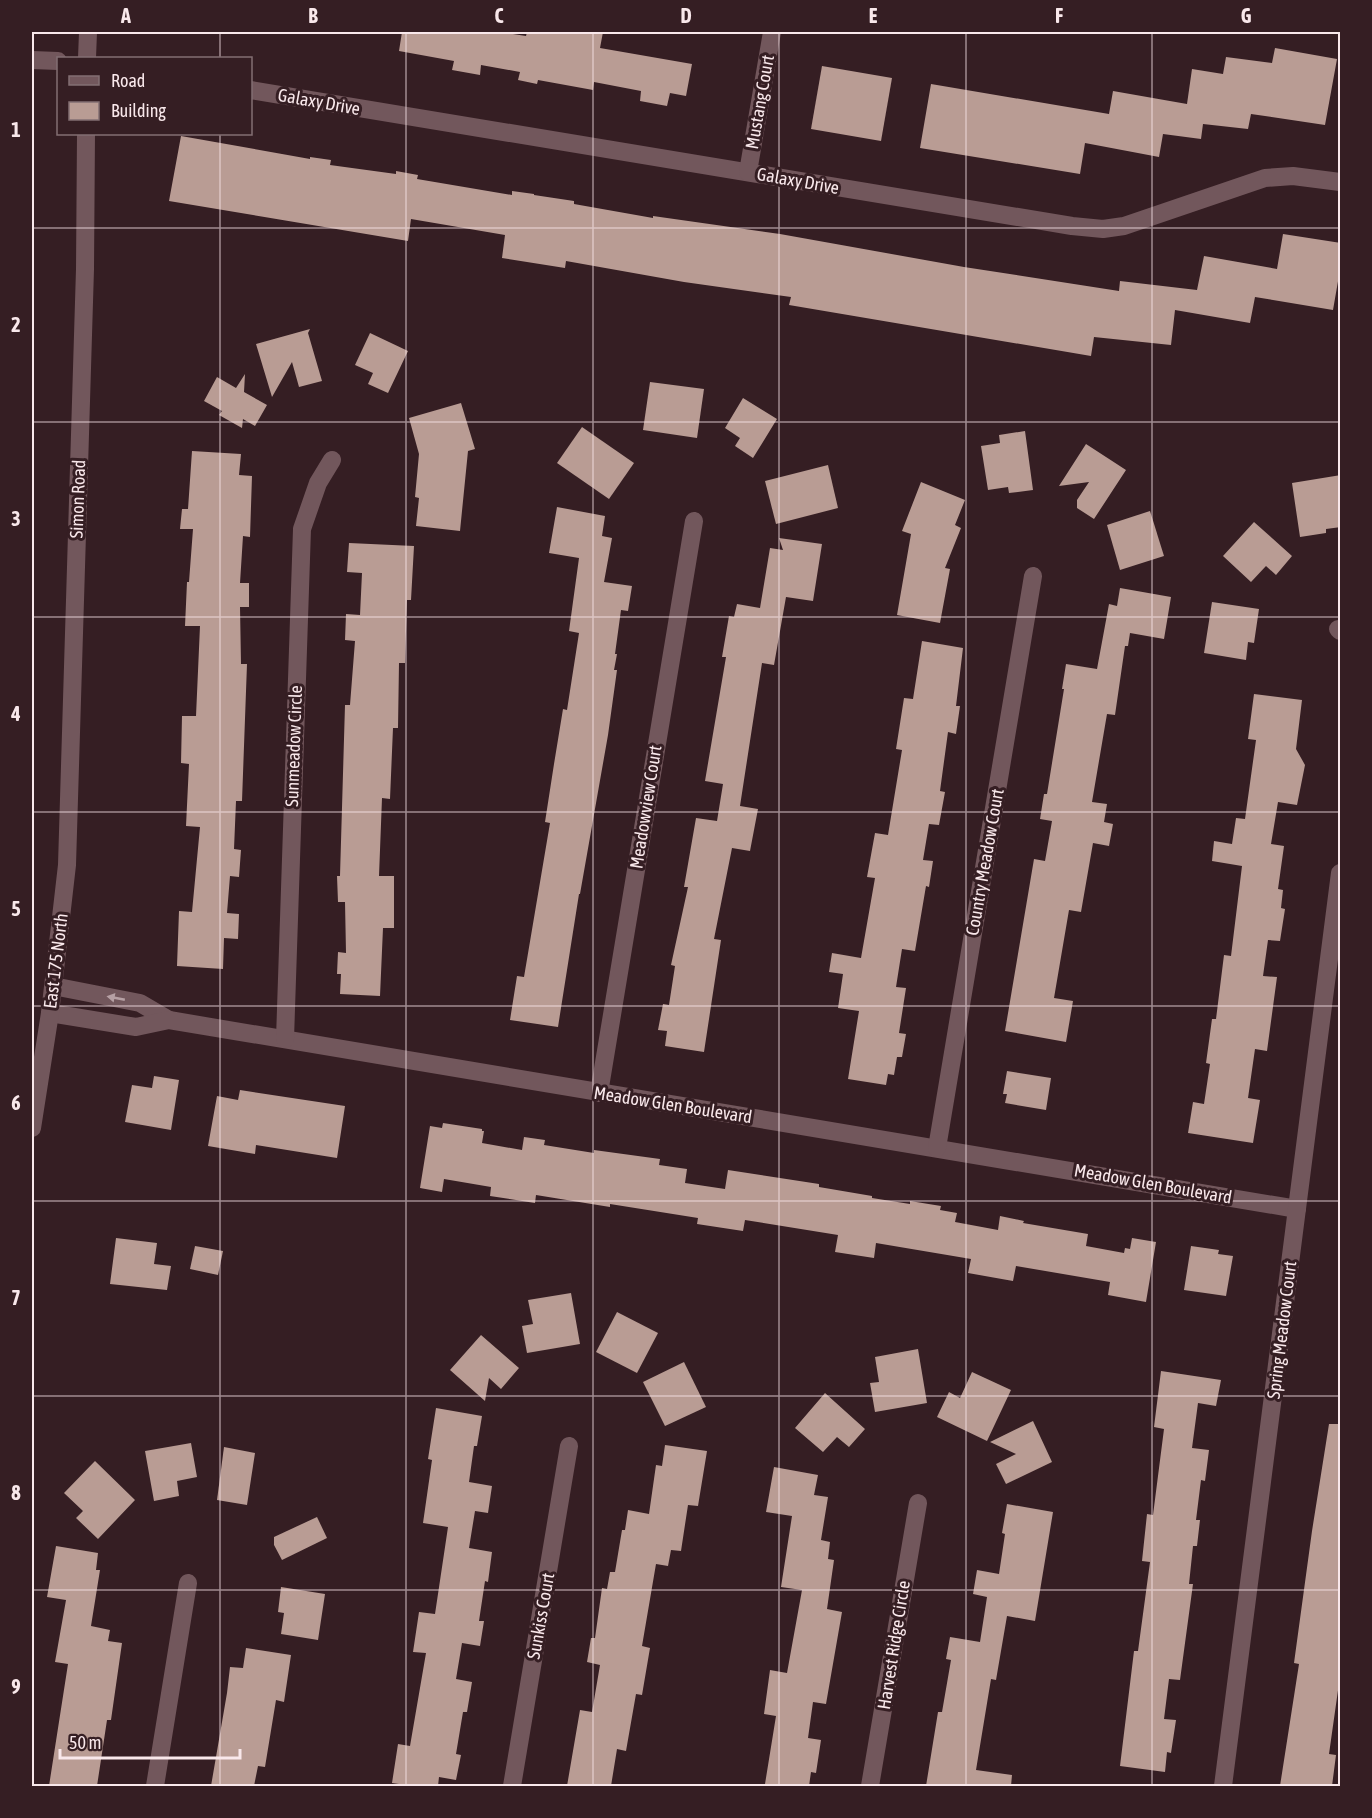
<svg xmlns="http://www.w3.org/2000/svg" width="1372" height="1818" font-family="'Asap Condensed',sans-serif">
<rect width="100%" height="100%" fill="#351e23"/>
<g fill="#b99c94">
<path d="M 402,32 L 500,32 L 526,36 L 527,32 L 603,32 L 600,48 L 692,64 L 686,96 L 670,93 L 667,106 L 640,101 L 641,91 L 594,82 L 593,90 L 538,80 L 537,84 L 518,80 L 520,72 L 481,65 L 480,75 L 452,70 L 454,61 L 399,51 Z"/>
<path d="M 1275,48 L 1337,59 L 1325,125 L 1251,114 L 1248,129 L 1203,124 L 1201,139 L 1163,134 L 1159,157 L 1085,143 L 1080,174 L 920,148 L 931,84 L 1109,114 L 1113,91 L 1187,104 L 1192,69 L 1223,74 L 1226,57 L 1272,63 Z"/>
<path d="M 822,66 L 892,78 L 881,141 L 811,129 Z"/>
<path d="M 181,136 L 310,159 L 310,157 L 331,160 L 330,165 L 396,174 L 396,171 L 418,175 L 417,179 L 512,195 L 512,191 L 534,194 L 534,195 L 574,201 L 574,204 L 653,218 L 653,216 L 780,234 L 964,267 L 1119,291 L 1120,281 L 1197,290 L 1204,256 L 1277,269 L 1283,234 L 1341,243 L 1341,264 L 1333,310 L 1255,297 L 1250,323 L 1175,310 L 1171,345 L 1094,337 L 1091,356 L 789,305 L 791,297 L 684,282 L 566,261 L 565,268 L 502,258 L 505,235 L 411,219 L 408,241 L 169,201 Z"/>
<path d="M 310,329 L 308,333 L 322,381 L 299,387 L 292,362 L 272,397 L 256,344 Z"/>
<path d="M 370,333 L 408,351 L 388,393 L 368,384 L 373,373 L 355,365 Z"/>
<path d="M 245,374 L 244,392 L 267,405 L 255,426 L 243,419 L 242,428 L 219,415 L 222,411 L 204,401 L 217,377 L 236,388 Z"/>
<path d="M 650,382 L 704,389 L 697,438 L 643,430 Z"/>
<path d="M 743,398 L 777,419 L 753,458 L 735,446 L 740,438 L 725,428 Z"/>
<path d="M 461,403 L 475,449 L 468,451 L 460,531 L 416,526 L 419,498 L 415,497 L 419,454 L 409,418 Z"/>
<path d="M 582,427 L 634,463 L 609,499 L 557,463 Z"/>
<path d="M 1025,431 L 1033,490 L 1009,493 L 1008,487 L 988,490 L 981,446 L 1000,443 L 999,435 Z"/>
<path d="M 1086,444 L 1126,470 L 1094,519 L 1077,508 L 1077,500 L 1089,482 L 1059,486 Z"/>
<path d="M 192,451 L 241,454 L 239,475 L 252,476 L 250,537 L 243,536 L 240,583 L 249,583 L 249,607 L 240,607 L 241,664 L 247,664 L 242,801 L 236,801 L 234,849 L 241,850 L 239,877 L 230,876 L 227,913 L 239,914 L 238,939 L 224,938 L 223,969 L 177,966 L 179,911 L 192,912 L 200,827 L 186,826 L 189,764 L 181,763 L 182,716 L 196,716 L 200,626 L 185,626 L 187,582 L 189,582 L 193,529 L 180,529 L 182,509 L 188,509 Z"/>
<path d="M 828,465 L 838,508 L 776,524 L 765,481 Z"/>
<path d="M 1341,475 L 1341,527 L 1326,529 L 1326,533 L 1300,537 L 1292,483 Z"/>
<path d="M 921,482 L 965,500 L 955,525 L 961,528 L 945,568 L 950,569 L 940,623 L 897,615 L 911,534 L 902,531 Z"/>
<path d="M 557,507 L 605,516 L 602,536 L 612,538 L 604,582 L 632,586 L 628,611 L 621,610 L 615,654 L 617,654 L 614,670 L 617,670 L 608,735 L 580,894 L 579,894 L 558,1027 L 510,1020 L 517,976 L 524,977 L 550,823 L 545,822 L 554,764 L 563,709 L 567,710 L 579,633 L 569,631 L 579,558 L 549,553 Z"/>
<path d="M 1150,511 L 1164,556 L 1120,570 L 1107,525 Z"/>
<path d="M 1254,522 L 1292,556 L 1276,575 L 1266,566 L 1251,582 L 1223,556 Z"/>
<path d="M 779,538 L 822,544 L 813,601 L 786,597 L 774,665 L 762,663 L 740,806 L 758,809 L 750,851 L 732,848 L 714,939 L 721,940 L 704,1052 L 665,1046 L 667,1031 L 658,1030 L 663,1004 L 669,1005 L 675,966 L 671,965 L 688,887 L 684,887 L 696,818 L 717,821 L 723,784 L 705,781 L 726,657 L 722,657 L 729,616 L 734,617 L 737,604 L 760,608 L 770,548 L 783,550 Z"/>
<path d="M 349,543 L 414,546 L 411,600 L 407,600 L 405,663 L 399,663 L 398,728 L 393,728 L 390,799 L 382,798 L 379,876 L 394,876 L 394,928 L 383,928 L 380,996 L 340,994 L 341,974 L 337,974 L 338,952 L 346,953 L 345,902 L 338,902 L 337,876 L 340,876 L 345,705 L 350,705 L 355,641 L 345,640 L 346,614 L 360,615 L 362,573 L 347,572 Z"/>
<path d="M 1120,588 L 1171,597 L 1164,639 L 1130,633 L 1128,646 L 1125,646 L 1115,715 L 1107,714 L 1092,802 L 1107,804 L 1104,822 L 1113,824 L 1109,846 L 1093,843 L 1081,912 L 1069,910 L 1054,998 L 1073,1001 L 1066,1042 L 1005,1031 L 1034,859 L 1045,861 L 1052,821 L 1040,819 L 1044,794 L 1047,794 L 1064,689 L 1062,689 L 1066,664 L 1097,669 L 1109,604 L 1117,606 Z"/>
<path d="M 1212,602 L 1259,609 L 1254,643 L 1248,642 L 1246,660 L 1204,653 Z"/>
<path d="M 922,641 L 963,648 L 956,706 L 960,706 L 956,734 L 948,732 L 940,791 L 945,792 L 939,825 L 929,824 L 923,860 L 933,861 L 929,887 L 926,886 L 915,951 L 902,949 L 896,987 L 906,988 L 899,1033 L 906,1034 L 902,1057 L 897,1057 L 894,1075 L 888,1074 L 886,1085 L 848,1079 L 859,1011 L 838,1008 L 843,974 L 829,972 L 832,953 L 861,958 L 875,878 L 867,877 L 875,833 L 888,835 L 902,750 L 896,749 L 904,698 L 913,699 Z"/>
<path d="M 1254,694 L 1302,700 L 1296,749 L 1305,765 L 1297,805 L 1278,802 L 1271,844 L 1284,846 L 1278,889 L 1283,890 L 1281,908 L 1285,909 L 1280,941 L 1268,940 L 1263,976 L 1277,977 L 1267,1051 L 1255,1049 L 1248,1098 L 1260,1100 L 1253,1143 L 1188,1133 L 1193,1102 L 1204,1104 L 1210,1064 L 1206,1063 L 1212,1019 L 1216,1019 L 1224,955 L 1231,956 L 1242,866 L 1212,861 L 1214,841 L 1232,844 L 1236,818 L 1245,819 L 1256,740 L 1248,739 Z"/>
<path d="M 1007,1071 L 1051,1078 L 1046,1110 L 1005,1103 L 1007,1094 L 1003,1094 Z"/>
<path d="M 154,1076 L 179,1080 L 171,1130 L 125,1122 L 132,1085 L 152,1088 Z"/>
<path d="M 240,1090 L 345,1106 L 337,1158 L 256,1145 L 255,1154 L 208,1146 L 217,1096 L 238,1100 Z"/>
<path d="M 443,1123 L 482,1129 L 482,1131 L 484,1131 L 482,1143 L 522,1150 L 524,1137 L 545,1140 L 544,1145 L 594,1153 L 594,1150 L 660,1159 L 659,1165 L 687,1169 L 685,1183 L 725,1189 L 728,1170 L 819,1184 L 819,1187 L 872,1196 L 872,1198 L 910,1204 L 910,1201 L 941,1206 L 940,1210 L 957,1213 L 955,1222 L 998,1230 L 1000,1216 L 1024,1221 L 1023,1223 L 1088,1234 L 1086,1246 L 1124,1253 L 1125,1248 L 1130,1249 L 1132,1238 L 1156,1242 L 1146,1302 L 1108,1295 L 1110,1282 L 1016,1266 L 1013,1281 L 968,1273 L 971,1259 L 876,1243 L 874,1258 L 835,1252 L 838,1235 L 745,1220 L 743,1231 L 697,1224 L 698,1218 L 610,1204 L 610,1207 L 536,1195 L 535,1203 L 490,1196 L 491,1187 L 444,1179 L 442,1192 L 420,1188 L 430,1126 L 442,1128 Z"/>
<path d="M 116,1238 L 157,1243 L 154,1264 L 171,1266 L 167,1290 L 110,1284 Z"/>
<path d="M 195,1246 L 223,1251 L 218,1275 L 190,1269 Z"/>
<path d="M 1191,1246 L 1219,1250 L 1218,1254 L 1233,1256 L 1226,1296 L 1184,1290 Z"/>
<path d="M 571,1293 L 580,1344 L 527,1353 L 522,1326 L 533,1324 L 528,1300 Z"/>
<path d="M 617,1312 L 658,1333 L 637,1373 L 596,1352 Z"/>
<path d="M 481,1335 L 519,1368 L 501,1389 L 489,1378 L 485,1401 L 450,1370 Z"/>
<path d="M 918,1349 L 927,1403 L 875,1412 L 870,1383 L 879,1382 L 875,1357 Z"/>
<path d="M 684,1362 L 706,1407 L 665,1426 L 643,1382 Z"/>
<path d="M 1161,1371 L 1221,1380 L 1216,1406 L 1198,1403 L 1192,1448 L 1209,1450 L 1205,1481 L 1201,1480 L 1196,1520 L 1200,1520 L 1197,1546 L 1193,1546 L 1189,1584 L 1193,1584 L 1180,1680 L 1169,1679 L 1164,1719 L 1176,1720 L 1171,1753 L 1167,1752 L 1165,1772 L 1120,1766 L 1134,1651 L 1138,1651 L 1150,1562 L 1142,1561 L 1147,1514 L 1153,1515 L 1164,1429 L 1154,1427 Z"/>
<path d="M 972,1372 L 1011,1390 L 987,1441 L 937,1417 L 949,1392 L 960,1398 Z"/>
<path d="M 825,1393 L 865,1429 L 849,1447 L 837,1437 L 823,1452 L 795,1428 Z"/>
<path d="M 436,1408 L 482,1416 L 477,1446 L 474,1446 L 469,1482 L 492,1486 L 488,1513 L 475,1511 L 469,1548 L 492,1552 L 488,1582 L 485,1581 L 479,1621 L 484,1621 L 480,1646 L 462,1643 L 456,1679 L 472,1682 L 467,1712 L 463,1712 L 456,1754 L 461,1755 L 456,1780 L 439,1777 L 438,1786 L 413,1786 L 392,1783 L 398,1744 L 410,1746 L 426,1653 L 413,1652 L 419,1612 L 435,1614 L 448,1527 L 423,1523 L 432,1460 L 428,1459 Z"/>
<path d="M 1033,1421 L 1052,1462 L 1006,1484 L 996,1464 L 1016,1454 L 990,1442 Z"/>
<path d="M 1329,1424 L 1341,1424 L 1341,1669 L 1329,1754 L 1336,1755 L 1332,1786 L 1280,1786 L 1299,1664 L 1294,1663 L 1312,1531 Z"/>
<path d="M 191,1443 L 197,1477 L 177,1481 L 179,1496 L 154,1501 L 145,1451 Z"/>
<path d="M 665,1445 L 707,1451 L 698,1506 L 688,1505 L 681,1551 L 671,1550 L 668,1566 L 656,1564 L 642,1646 L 650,1648 L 642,1695 L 636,1694 L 626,1751 L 617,1749 L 611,1786 L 567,1786 L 580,1710 L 592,1712 L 600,1665 L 587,1662 L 591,1638 L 595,1638 L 602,1588 L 607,1589 L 610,1572 L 615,1572 L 622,1530 L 625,1530 L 628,1510 L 649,1514 L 656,1465 L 662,1466 Z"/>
<path d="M 224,1447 L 255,1453 L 247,1505 L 217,1500 Z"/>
<path d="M 95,1461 L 135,1500 L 98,1539 L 76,1518 L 83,1511 L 64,1493 Z"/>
<path d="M 774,1467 L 818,1475 L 814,1495 L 828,1497 L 821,1540 L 830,1542 L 828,1559 L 834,1560 L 827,1609 L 842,1612 L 826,1704 L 813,1702 L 808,1738 L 821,1740 L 816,1773 L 811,1772 L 809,1786 L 765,1784 L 776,1716 L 764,1714 L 770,1670 L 787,1673 L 802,1590 L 781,1587 L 792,1516 L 766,1512 Z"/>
<path d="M 1007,1504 L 1053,1512 L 1035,1621 L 1007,1616 L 996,1680 L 991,1679 L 976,1770 L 1012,1775 L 1011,1786 L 926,1786 L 938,1712 L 942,1712 L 951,1660 L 946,1659 L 950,1637 L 980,1642 L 987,1597 L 973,1594 L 977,1570 L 999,1574 L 1005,1534 L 1002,1533 Z"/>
<path d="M 317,1517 L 327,1538 L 282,1560 L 274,1545 L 274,1537 Z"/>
<path d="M 56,1546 L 98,1553 L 96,1570 L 100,1570 L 91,1626 L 110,1630 L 108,1641 L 122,1643 L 111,1720 L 107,1720 L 97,1786 L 49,1786 L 68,1664 L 55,1662 L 66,1600 L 47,1597 Z"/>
<path d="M 281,1587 L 325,1594 L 318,1640 L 281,1634 L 284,1613 L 278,1612 Z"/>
<path d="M 246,1648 L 291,1655 L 284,1702 L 276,1700 L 265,1767 L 258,1766 L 254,1786 L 211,1786 L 227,1693 L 230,1667 L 243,1668 Z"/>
</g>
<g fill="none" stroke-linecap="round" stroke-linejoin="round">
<g stroke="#72575c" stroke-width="18">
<path d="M 87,58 L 88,32"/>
<path d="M 32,60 L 58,61"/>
<path d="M 250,90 L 1072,226 L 1103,229 L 1124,226 L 1265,178 L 1293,176 L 1340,182"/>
<path d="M 748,172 L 772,32"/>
<path d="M 1338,629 L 1340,631"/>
<path d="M 53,986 L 140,1003 L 169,1020"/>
<path d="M 50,1013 L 136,1027 L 169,1020 L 1297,1209"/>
<path d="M 285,1039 L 302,529 L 318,483 L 332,460"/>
<path d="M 599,1093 L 694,521"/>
<path d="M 32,1128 L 50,1013 L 67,865 L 85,269 L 86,134"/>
<path d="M 937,1148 L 1033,576"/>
<path d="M 155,1786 L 188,1583"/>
<path d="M 512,1786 L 569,1446"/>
<path d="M 870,1786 L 918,1503"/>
<path d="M 1223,1786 L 1340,873"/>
</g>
</g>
<defs><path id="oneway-solid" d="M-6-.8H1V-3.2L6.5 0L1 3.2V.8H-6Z" transform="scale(1.5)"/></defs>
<use fill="#b6a0a4" href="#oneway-solid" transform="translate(116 998) rotate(-169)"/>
<path fill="none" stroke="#f9e8eb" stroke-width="1.5" stroke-opacity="0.55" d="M 220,32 L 220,58M 406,32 L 406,1786M 593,32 L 593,1786M 779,32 L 779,1786M 966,32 L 966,1786M 1152,32 L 1152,1786M 220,134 L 220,1786M 32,228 L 1340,228M 32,422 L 1340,422M 32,617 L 1340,617M 32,812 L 1340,812M 32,1006 L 1340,1006M 32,1201 L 1340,1201M 32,1396 L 1340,1396M 32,1590 L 1340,1590"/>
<g text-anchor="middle" stroke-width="6" stroke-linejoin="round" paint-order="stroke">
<g font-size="18" fill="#f9e8eb" stroke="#351e23">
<text transform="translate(319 102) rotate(10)" y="6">Galaxy Drive</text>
<text transform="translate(760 102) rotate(-80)" y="6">Mustang Court</text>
<text transform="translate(798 181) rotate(10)" y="6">Galaxy Drive</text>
<text transform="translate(78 499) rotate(-88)" y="6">Simon Road</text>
<text transform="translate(294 746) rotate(-88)" y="6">Sunmeadow Circle</text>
<text transform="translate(646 807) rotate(-81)" y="6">Meadowview Court</text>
<text transform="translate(985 862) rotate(-80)" y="6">Country Meadow Court</text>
<text transform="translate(56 961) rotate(-83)" y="6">East 175 North</text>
<text transform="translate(673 1105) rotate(9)" y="6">Meadow Glen Boulevard</text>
<text transform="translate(1153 1184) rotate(10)" y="6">Meadow Glen Boulevard</text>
<text transform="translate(1282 1330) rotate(-83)" y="6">Spring Meadow Court</text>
<text transform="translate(541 1616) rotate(-80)" y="6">Sunkiss Court</text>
<text transform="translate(894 1645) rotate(-81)" y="6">Harvest Ridge Circle</text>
</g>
</g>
<rect width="1372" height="1818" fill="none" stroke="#351e23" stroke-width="66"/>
<rect x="57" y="57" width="195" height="78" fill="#351e23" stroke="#836f73" stroke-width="1.5"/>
<rect x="69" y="76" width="30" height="9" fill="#72575c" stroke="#836f73" stroke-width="1.5"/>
<text x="111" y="87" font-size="18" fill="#f9e8eb">Road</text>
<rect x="69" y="102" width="30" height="18" fill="#b99c94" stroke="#836f73" stroke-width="1.5"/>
<text x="111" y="117" font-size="18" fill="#f9e8eb">Building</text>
<path d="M60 1749v9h180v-9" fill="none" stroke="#f9e8eb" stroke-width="3"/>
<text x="69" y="1749" font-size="18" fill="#f9e8eb" stroke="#351e23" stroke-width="4.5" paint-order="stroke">50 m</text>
<rect x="33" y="33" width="1306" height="1752" fill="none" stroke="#f9e8eb" stroke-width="2"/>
<g font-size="20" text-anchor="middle" font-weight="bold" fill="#f9e8eb">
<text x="126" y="23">A</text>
<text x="313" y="23">B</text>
<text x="499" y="23">C</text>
<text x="686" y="23">D</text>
<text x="873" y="23">E</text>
<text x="1059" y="23">F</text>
<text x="1246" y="23">G</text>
<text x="16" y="137">1</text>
<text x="16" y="332">2</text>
<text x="16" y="526">3</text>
<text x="16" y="721">4</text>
<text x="16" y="916">5</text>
<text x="16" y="1110">6</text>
<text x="16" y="1305">7</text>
<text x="16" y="1500">8</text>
<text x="16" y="1694">9</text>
</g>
</svg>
